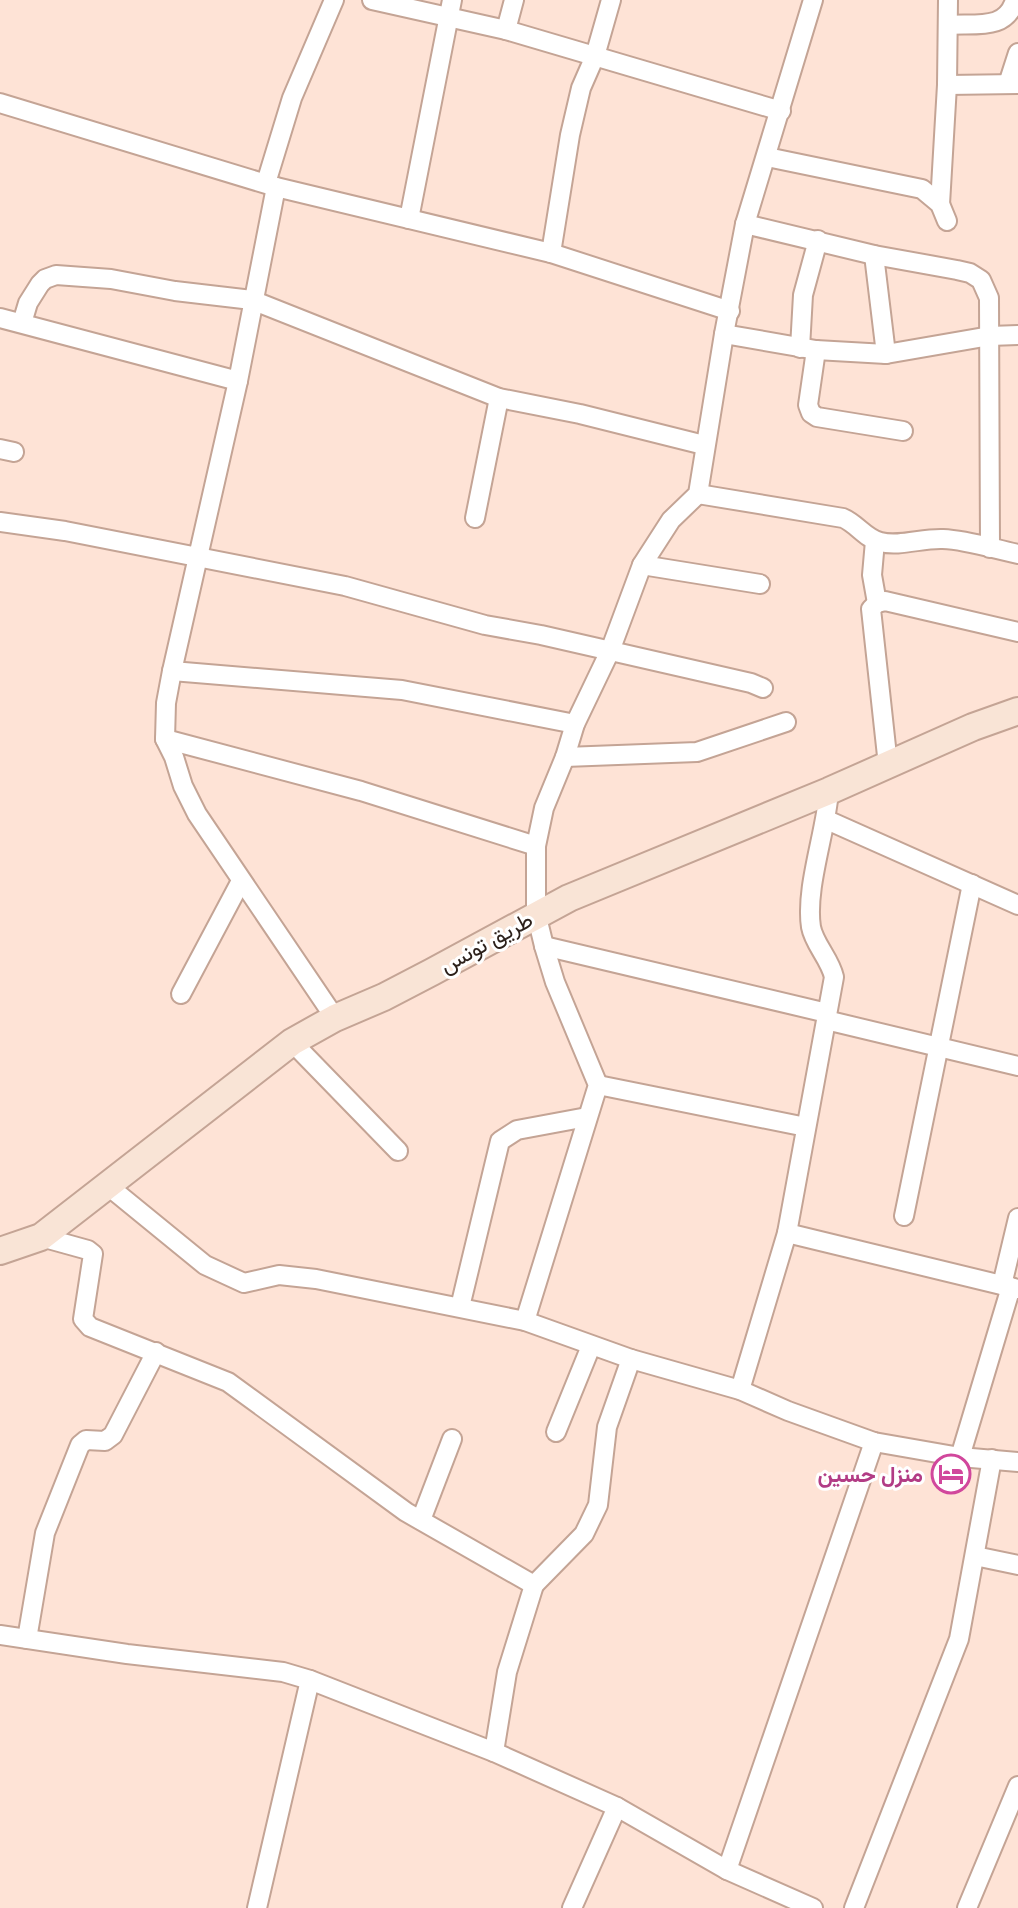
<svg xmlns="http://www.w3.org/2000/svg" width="1018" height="1908" font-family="Figtree,Vazirmatn,sans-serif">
<rect width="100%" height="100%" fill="#fee3d6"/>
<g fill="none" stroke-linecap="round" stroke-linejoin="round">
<defs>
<g id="minor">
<path d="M 372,0 L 506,30 L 781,111"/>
<path d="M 948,25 C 976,23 1006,31 1015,0"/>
<path d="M 506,30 L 514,0"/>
<path d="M 1008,84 L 1018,53"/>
<path d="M 947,85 L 1018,84"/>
<path d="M 0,103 L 276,187 L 551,253 L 730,311"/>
<path d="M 767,157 L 922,189 L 940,204 L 947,221"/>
<path d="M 266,183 L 292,98 L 334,0"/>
<path d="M 276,187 L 238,381 L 172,671 L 166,703 L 165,739 L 174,757 L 183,786 L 197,814 L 335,1018"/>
<path d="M 940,204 L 947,85 L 948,0"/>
<path d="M 409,219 L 452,0"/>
<path d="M 745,224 L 874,255 L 957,270 L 970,273 L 981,280 L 989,298 L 990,548"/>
<path d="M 551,253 L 570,135 L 581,88 L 595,56 L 611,0"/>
<path d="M 874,255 L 886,354"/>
<path d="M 0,318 L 238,381"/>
<path d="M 22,323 L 28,303 L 40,284 L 45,279 L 56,275 L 111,279 L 175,291 L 252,300 L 499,398 L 580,414 L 704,445"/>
<path d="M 724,334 L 816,350 L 886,354 L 990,336 L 1018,335"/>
<path d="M 800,348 L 803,295 L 818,240"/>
<path d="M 816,350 L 808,405 L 811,413 L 817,417 L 903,431"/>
<path d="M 0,449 L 14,452"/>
<path d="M 698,494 L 843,518 C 857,524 865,538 880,542 C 900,547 922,538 943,539 C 968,540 994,549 1018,554"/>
<path d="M 475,518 L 499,398"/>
<path d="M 0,522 L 65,531 L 345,586 L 485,625 L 541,635 L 751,683 L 763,688"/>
<path d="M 875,541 L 872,575 L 877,603"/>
<path d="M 642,565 L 760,584"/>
<path d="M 172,671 L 402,690 L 575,724"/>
<path d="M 165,739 L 361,791 L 536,846"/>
<path d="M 565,757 L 697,752 L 786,722"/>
<path d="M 888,765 L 871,609 L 877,603 L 885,601 L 1018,632"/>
<path d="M 827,820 L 1018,905"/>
<path d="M 544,946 L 827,1013"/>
<path d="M 181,994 L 241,881"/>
<path d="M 826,1020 L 1018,1066"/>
<path d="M 292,1042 L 398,1151"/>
<path d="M 598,1085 L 806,1127"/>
<path d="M 107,1185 L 205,1265 L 244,1283 L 279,1275 L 316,1279 L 525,1321 L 631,1359 L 740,1390 L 788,1411 L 874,1442 L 960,1457 L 1018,1462"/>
<path d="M 904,1216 L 972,884"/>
<path d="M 787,1233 L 1018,1289"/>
<path d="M 41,1237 L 88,1250 L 93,1254 L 83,1319 L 90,1327 L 228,1382 L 406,1512 L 534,1585 L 507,1672 L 494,1752"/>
<path d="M 1002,1285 L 1018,1218"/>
<path d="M 460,1307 L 500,1141 L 517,1130 L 587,1117"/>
<path d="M 525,1321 L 598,1085 L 555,982 L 544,946 L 536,913 L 536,846 L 544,808 L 565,757 L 575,724 L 610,651 L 642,565 L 671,520 L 698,494 L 724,334 L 745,224 L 813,0"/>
<path d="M 740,1390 L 787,1233 L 834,977 C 830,959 814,944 811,927 C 805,888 826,832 829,791"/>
<path d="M 556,1432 L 591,1346"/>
<path d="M 960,1457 L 1011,1287"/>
<path d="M 421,1520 L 452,1439"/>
<path d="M 975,1556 L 1018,1565"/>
<path d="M 534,1585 L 584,1534 L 598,1505 L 607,1427 L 631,1359"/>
<path d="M 0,1635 L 127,1654 L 283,1672 L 310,1680 L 494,1752 L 617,1807 L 727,1870 L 813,1908"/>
<path d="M 27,1639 L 45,1533 L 80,1445 L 86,1440 L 105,1441 L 113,1435 L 156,1352"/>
<path d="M 727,1870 L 874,1442"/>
<path d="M 257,1908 L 310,1680"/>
<path d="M 572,1908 L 617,1807"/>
<path d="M 854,1908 L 959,1639 L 992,1459"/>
<path d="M 967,1908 L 1018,1786"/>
</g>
<path id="secondary" d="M 0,1251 L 41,1237 L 292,1042 L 335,1018 L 384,997 L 432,972 L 569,898 L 829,791 L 973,727 L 1018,711"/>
</defs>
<use href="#minor" stroke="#c4a495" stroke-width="22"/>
<use href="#secondary" stroke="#c4a495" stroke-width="30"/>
<use href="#minor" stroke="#fff" stroke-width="18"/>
<use href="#secondary" stroke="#f9e4d6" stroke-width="26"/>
</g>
<defs>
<symbol id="hotel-ring" viewBox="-11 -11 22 22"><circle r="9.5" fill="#fff" stroke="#d1479c" stroke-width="1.5"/><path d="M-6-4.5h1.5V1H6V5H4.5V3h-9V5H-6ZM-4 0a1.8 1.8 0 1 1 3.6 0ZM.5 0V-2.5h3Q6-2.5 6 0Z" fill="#d1479c"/></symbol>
</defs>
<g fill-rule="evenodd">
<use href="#hotel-ring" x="929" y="1452" width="44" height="44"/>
</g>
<g text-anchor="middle" stroke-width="6" stroke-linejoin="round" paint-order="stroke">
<g font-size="22" fill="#2c201a" stroke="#fff">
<text transform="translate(486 942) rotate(-29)" y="8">طريق تونس</text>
</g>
<g font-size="22" font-weight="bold" fill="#b23c85" stroke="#fff" text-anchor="end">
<text x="923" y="1482">منزل حسين</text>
</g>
</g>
</svg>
